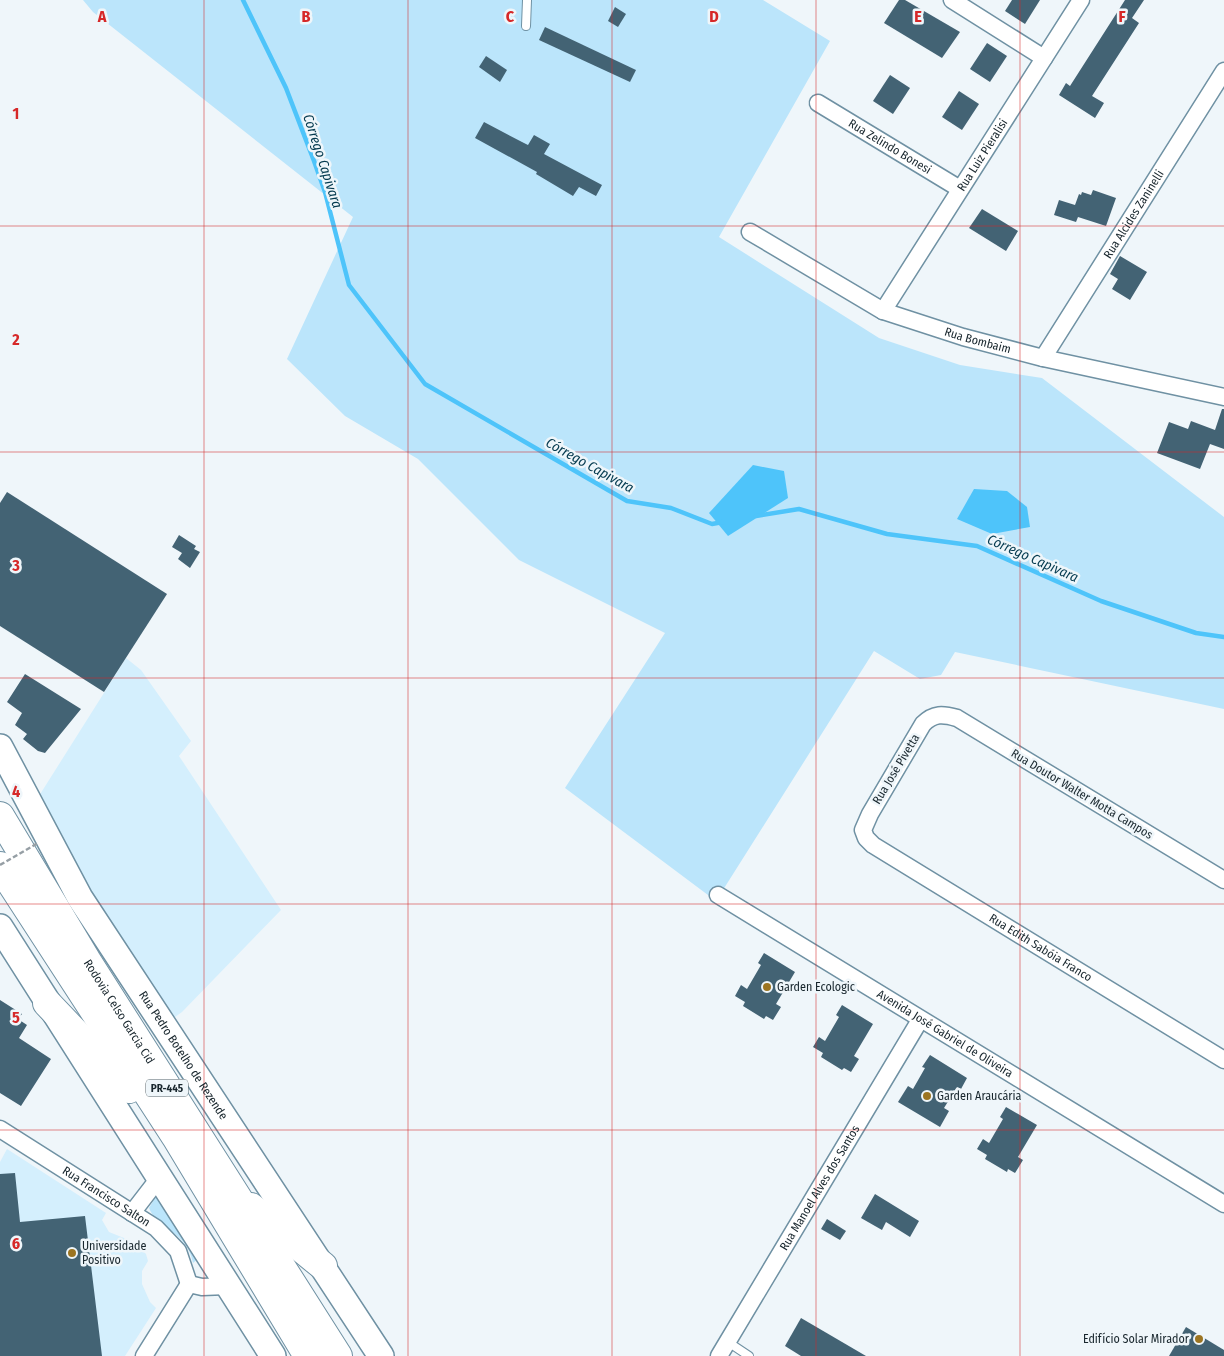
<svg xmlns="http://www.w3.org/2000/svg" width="1224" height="1356" font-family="'Fira Sans Condensed',sans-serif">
<rect width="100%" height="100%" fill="#eff6fa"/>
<g fill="#d4effd">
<path d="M 126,658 L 141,670 L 191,741 L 179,756 L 281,910 L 182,1012 L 168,1022 L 32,807 Z"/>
<path d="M 7,1149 L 106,1213 L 102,1220 L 109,1232 L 134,1242 L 146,1254 L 148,1261 L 142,1271 L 142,1284 L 150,1302 L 156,1308 L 125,1356 L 0,1356 L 0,1162 Z"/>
</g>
<g fill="#bbe5fb">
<path d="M 83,0 L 763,0 L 830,41 L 719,237 L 879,338 L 960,365 L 1042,378 L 1224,517 L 1224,709 L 955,652 L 941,675 L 920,679 L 874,651 L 716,901 L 565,788 L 665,633 L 519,560 L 418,459 L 345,416 L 287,359 L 353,217 L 93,12 Z"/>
<path d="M 155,1198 L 158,1198 L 199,1258 L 193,1263 C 187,1231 157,1229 149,1208 Z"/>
</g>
<g fill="#4ec4fa">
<path d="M 753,465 L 784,471 L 788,498 L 728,536 L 709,513 Z"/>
<path d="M 974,489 L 1007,491 L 1027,507 L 1030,527 L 992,534 L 957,519 Z"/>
</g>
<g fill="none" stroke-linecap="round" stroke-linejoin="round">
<g stroke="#4ec4fa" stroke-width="4.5">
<path d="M 243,0 L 286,88 L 314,161 L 325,192 L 349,285 L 425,384 L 627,501 L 671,508 L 712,524 L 723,522"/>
<path d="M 756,516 L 799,509 L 887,534 L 977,546 L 1101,601 L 1196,633 L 1224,637"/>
</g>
</g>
<g fill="#436374">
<path d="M 899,0 L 905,0 L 960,32 L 942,58 L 884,23 Z"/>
<path d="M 1012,0 L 1040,0 L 1025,24 L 1005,11 Z"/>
<path d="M 1125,0 L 1144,0 L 1132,18 L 1139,23 L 1092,96 L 1104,103 L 1095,118 L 1059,95 L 1066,83 L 1070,86 Z"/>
<path d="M 615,7 L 626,14 L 618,27 L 608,21 Z"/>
<path d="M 545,27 L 636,70 L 630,82 L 539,40 Z"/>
<path d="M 987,43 L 1007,56 L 990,82 L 970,69 Z"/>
<path d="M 486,56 L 507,70 L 500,82 L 479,67 Z"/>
<path d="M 890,75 L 910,88 L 893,114 L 873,101 Z"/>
<path d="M 959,91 L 979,104 L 962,130 L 942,117 Z"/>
<path d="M 484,122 L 522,142 L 528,145 L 534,135 L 550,144 L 544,154 L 602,185 L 596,196 L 579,187 L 573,196 L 536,174 L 537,172 L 475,138 Z"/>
<path d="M 1093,190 L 1116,198 L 1106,226 L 1078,217 L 1076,222 L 1054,215 L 1059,200 L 1075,205 L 1079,194 L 1081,195 L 1082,192 L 1091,195 Z"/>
<path d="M 982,209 L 1018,231 L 1006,251 L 969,228 Z"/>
<path d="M 1120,256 L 1147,272 L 1130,300 L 1112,289 L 1118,279 L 1110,274 Z"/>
<path d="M 1222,409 L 1224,409 L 1224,449 L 1210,444 L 1200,469 L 1157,453 L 1169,422 L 1188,429 L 1191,421 L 1215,430 Z"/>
<path d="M 7,492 L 167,594 L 104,692 L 0,626 L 0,503 Z"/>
<path d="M 179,535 L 196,546 L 194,549 L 200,552 L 190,568 L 178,559 L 182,553 L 172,547 Z"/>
<path d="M 25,674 L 81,709 L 45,753 L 38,751 L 23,739 L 27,734 L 15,725 L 22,713 L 7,702 Z"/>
<path d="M 764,953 L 795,972 L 776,1004 L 781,1007 L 773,1020 L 766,1016 L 764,1019 L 743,1006 L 745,1002 L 735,996 L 741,985 L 747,989 L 761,965 L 758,963 Z"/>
<path d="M 0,1000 L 22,1014 L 18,1019 L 27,1025 L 19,1038 L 51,1059 L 21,1106 L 0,1093 Z"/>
<path d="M 842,1005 L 873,1024 L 854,1056 L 859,1059 L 851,1072 L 844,1068 L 842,1070 L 821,1057 L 823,1053 L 813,1047 L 819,1037 L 825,1041 L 839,1017 L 836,1015 Z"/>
<path d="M 930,1055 L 967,1078 L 961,1089 L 957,1087 L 944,1108 L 949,1111 L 940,1127 L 898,1102 L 908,1086 L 913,1089 L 925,1068 L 922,1067 Z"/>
<path d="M 1006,1107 L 1037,1125 L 1018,1157 L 1023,1160 L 1015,1173 L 1008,1169 L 1007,1172 L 985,1159 L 987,1155 L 977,1149 L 983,1139 L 989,1143 L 1003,1119 L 1000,1117 Z"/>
<path d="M 15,1173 L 20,1222 L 85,1216 L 102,1356 L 0,1356 L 0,1174 Z"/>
<path d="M 875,1194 L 919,1221 L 910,1237 L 886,1222 L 882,1230 L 861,1218 Z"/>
<path d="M 827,1219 L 846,1231 L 840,1240 L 821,1229 Z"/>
<path d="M 801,1318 L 866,1356 L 801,1356 L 785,1346 Z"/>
<path d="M 1186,1327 L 1224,1350 L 1224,1356 L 1169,1356 Z"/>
</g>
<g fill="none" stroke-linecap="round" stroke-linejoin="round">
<defs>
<g id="service">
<path d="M 526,26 L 527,0"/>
<path d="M 728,1342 L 749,1356"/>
</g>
<g id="minor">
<path d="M 952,0 L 1044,58"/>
<path id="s1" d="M 818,103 L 960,189"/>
<path id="s2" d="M 750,232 L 883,311 L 963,337 L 1043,358 L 1224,397"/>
<path id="s3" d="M 883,311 L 1081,0"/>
<path id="s4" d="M 1043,358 L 1224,71"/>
<path id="s5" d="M 1224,880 L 957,718 C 943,714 934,713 923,724 L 870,814 L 863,830 L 866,838 L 873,845 L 1224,1060"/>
<path id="s6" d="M 718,895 L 1224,1204"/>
<path id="s7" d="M 0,1129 L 156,1228 L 178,1251 L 189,1284"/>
<path d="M 132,1213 L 159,1178"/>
<path d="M 189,1284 L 202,1287 L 227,1286"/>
<path d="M 144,1356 L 189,1284"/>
<path id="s8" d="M 719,1356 L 920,1020"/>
</g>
<g id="primary">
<path id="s9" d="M 0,747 L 80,898 L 381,1356"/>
<path d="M 0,927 L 273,1356"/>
</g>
<g id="motorway">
<path id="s10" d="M 0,816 L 87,961 L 338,1356"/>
<path d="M 0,866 L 176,1137 L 308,1356"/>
<path d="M 47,1003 L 129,1089"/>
<path d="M 251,1207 L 323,1266"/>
</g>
</defs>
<use href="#service" stroke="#6f91a3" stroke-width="10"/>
<use href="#minor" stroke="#6f91a3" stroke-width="19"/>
<use href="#primary" stroke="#6f91a3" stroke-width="28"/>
<use href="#motorway" stroke="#6f91a3" stroke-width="30"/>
<use href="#service" stroke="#fff" stroke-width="8"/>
<use href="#minor" stroke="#fff" stroke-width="16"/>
<use href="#primary" stroke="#fff" stroke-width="25"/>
<use href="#motorway" stroke="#fff" stroke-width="28"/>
<path stroke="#969fa5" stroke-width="2.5" stroke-dasharray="5 2.5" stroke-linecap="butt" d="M 0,865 L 38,843"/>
</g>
<path fill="none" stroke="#d62828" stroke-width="1" stroke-opacity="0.55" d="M 204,0 L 204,1356M 408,0 L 408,1356M 612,0 L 612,1356M 816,0 L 816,1356M 1020,0 L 1020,1356M 0,226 L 1224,226M 0,452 L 1224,452M 0,678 L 1224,678M 0,904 L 1224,904M 0,1130 L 1224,1130"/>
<g fill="#9c7522" stroke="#eff6fa" stroke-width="2">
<circle cx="767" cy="987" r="5"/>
<circle cx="927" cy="1096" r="5"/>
<circle cx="72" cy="1253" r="5"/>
<circle cx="1199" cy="1339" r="5"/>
</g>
<g text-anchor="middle" stroke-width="5" stroke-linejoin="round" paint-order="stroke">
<rect fill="#eff6fa" stroke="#58646a" stroke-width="1" x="146" y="1079.5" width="42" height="17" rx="4"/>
<g font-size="11" font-weight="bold" fill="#18262d">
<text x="167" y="1092">PR-445</text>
</g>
<g font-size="12" fill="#18262d" stroke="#eff6fa">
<text dy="4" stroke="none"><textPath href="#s1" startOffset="84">Rua Zelindo Bonesi</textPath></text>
<text dy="4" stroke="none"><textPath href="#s3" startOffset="185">Rua Luiz Pieralisi</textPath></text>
<text dy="4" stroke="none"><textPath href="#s4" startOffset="170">Rua Alcides Zaninelli</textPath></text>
<text dy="4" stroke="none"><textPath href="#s2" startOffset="254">Rua Bombaim</textPath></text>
<text transform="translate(896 769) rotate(-59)" y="4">Rua José Pivetta</text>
<text transform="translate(1082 794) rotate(31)" y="4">Rua Doutor Walter Motta Campos</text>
<text dy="4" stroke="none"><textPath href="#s5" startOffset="686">Rua Edith Sabóia Franco</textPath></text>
<text dy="4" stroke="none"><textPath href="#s10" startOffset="229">Rodovia Celso Garcia Cid</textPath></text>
<text dy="4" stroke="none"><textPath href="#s6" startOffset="266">Avenida José Gabriel de Oliveira</textPath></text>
<text dy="4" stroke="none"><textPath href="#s9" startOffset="359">Rua Pedro Botelho de Rezende</textPath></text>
<text dy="4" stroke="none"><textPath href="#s8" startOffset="196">Rua Manoel Alves dos Santos</textPath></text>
<text dy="4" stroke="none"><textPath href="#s7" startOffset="126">Rua Francisco Salton</textPath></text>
</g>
<g font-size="12" fill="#18262d" stroke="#eff6fa" text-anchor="start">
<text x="777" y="991">Garden Ecologic</text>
<text x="937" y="1100">Garden Araucária</text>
<text x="82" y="1250">Universidade<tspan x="82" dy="14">Positivo</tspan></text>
<text x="1189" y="1343" text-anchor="end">Edifício Solar Mirador</text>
</g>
<g font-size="14" font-style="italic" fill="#053b50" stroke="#eff6fa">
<text transform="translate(323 161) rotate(72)" y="5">Córrego Capivara</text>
<text transform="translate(590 465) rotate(29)" y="5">Córrego Capivara</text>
<text transform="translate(1033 558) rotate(24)" y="5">Córrego Capivara</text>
</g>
</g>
<g font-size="16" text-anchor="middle" font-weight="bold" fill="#d62828" stroke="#eff6fa" stroke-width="5" stroke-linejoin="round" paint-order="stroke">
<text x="102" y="22">A</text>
<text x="306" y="22">B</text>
<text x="510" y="22">C</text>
<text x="714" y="22">D</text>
<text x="918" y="22">E</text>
<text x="1122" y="22">F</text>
<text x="16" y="119">1</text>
<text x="16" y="345">2</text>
<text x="16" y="571">3</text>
<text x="16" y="797">4</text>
<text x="16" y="1023">5</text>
<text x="16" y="1249">6</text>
</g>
</svg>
